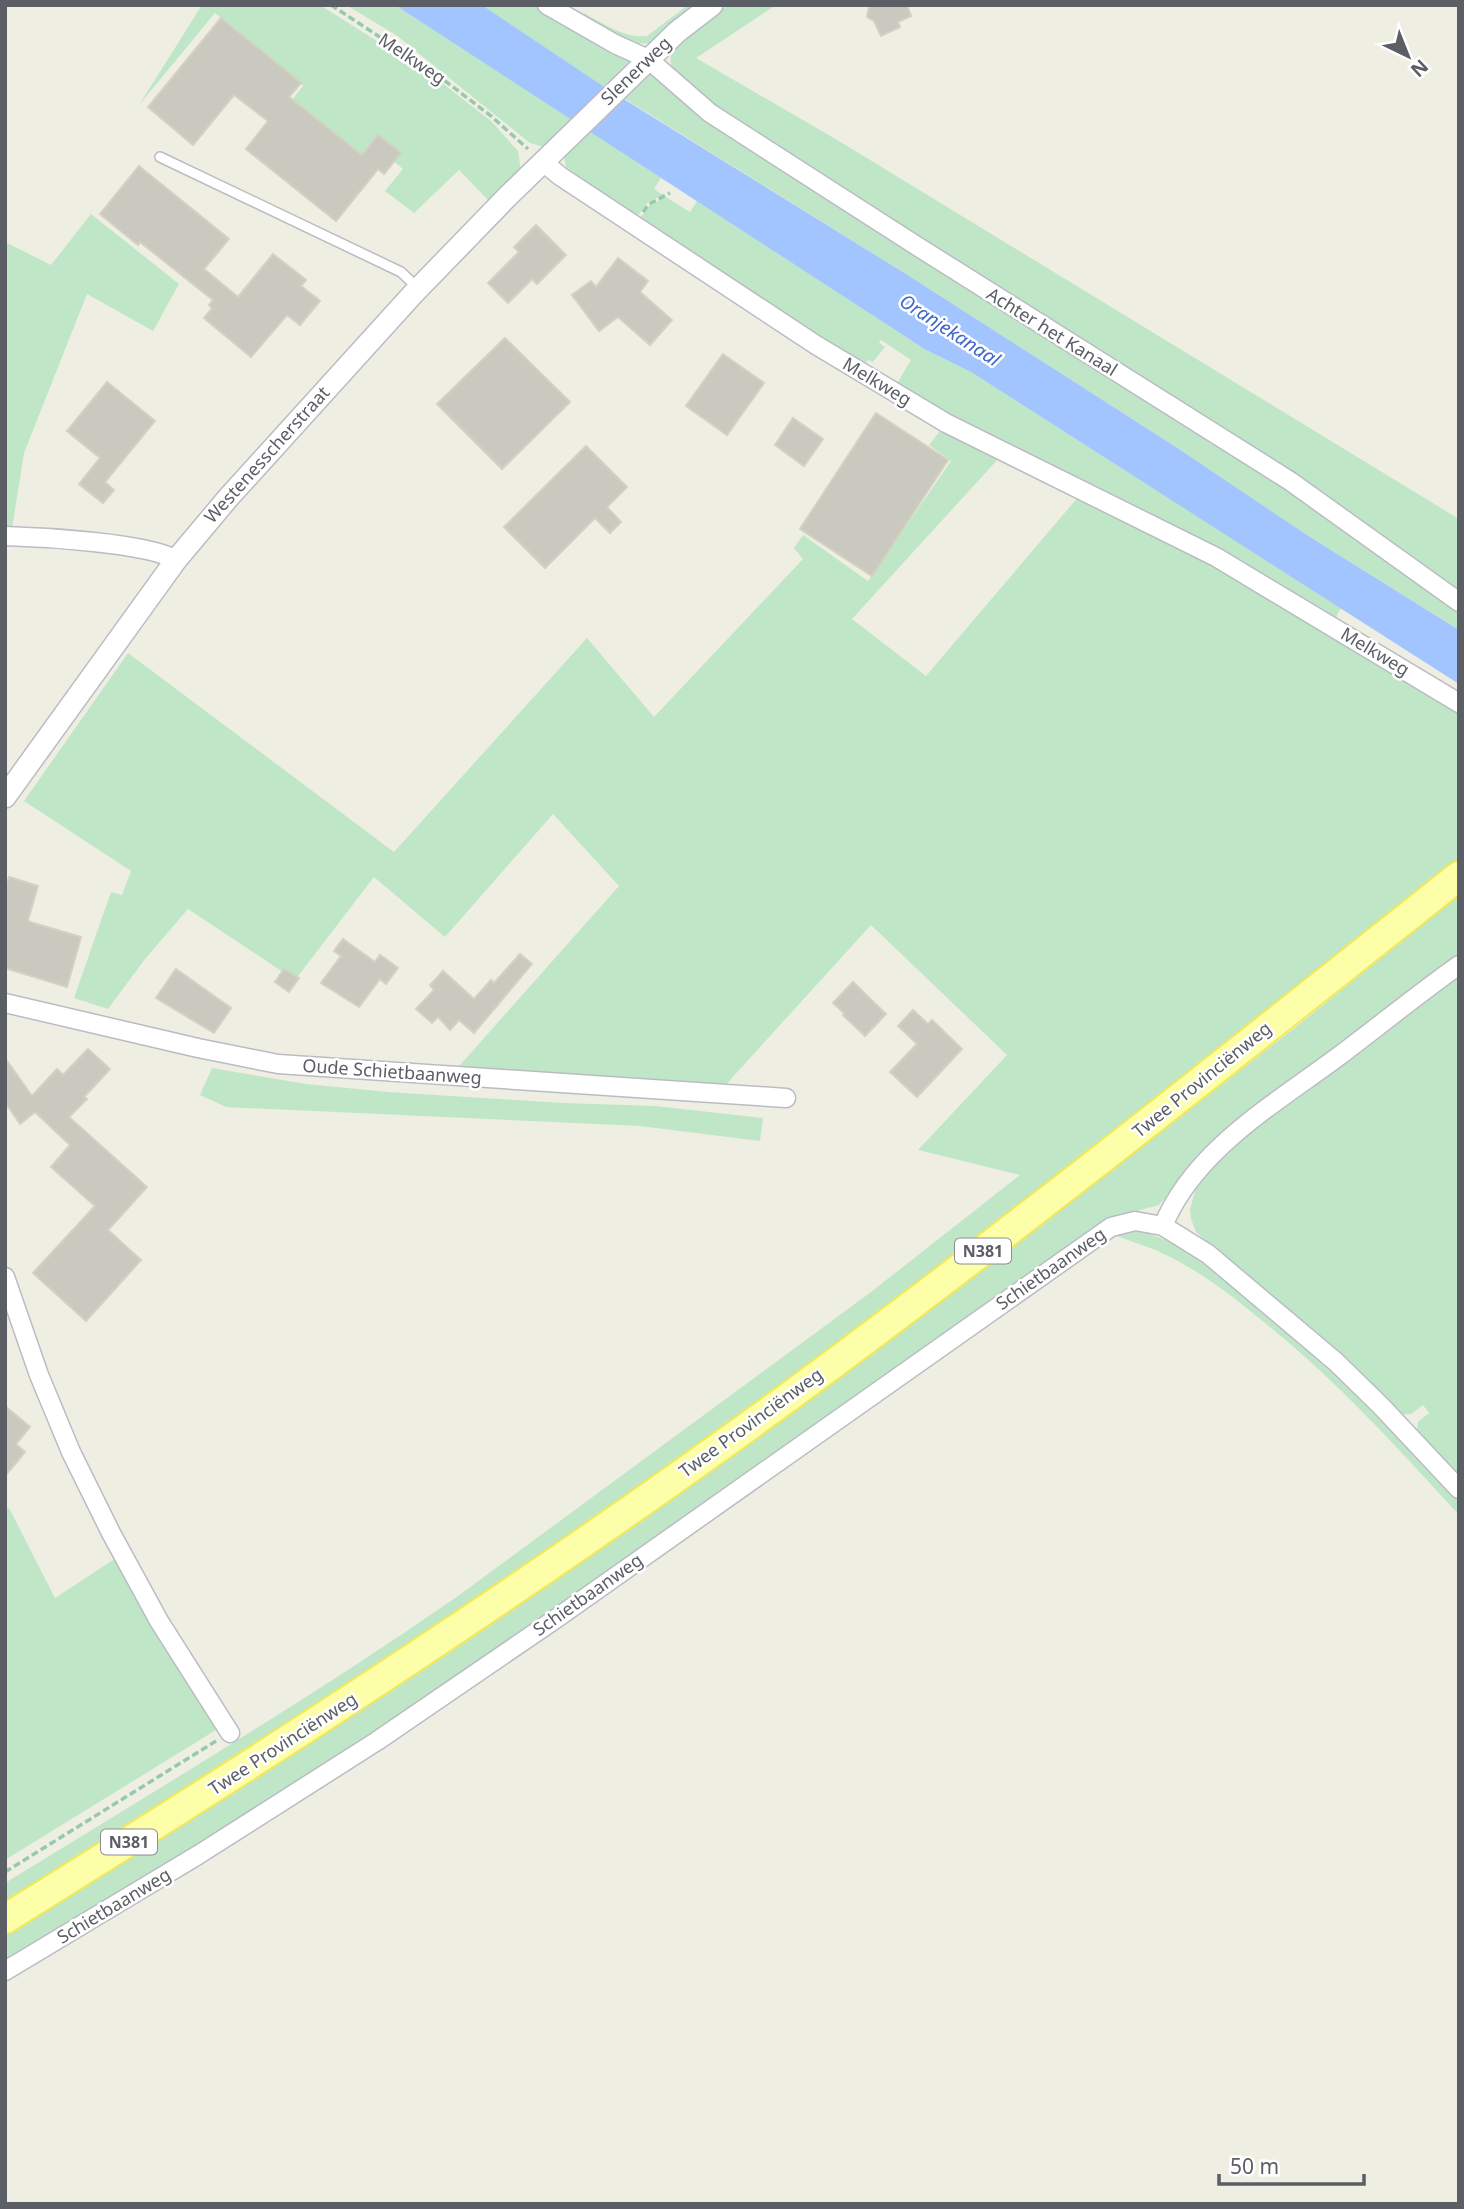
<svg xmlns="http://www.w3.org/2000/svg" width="1464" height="2209" font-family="'Noto Sans',sans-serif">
<rect width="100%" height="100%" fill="#efeee3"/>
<g fill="#bfe7c7">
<path d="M 202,5 L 320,5 L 437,79 L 491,121 L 518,151 L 521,171 L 491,203 L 459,170 L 414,213 L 385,191 L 403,169 L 385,154 L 370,172 L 288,105 L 303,86 L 215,13 L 139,105 Z"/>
<path d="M 346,5 L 395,5 L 573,120 L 545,147 L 530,143 L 396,35 Z"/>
<path d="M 482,5 L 535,5 L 629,60 L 630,67 L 606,88 Z"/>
<path d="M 688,5 L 694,5 L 649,43 C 626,47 601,29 580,19 L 584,13 C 602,23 626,39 647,36 Z"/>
<path d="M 728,5 L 776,5 L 696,58 L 839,141 L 1459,519 L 1459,595 L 700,97 C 686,83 663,69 673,48 Z"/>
<path d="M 649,73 L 654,73 L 1269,474 L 1459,609 L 1459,630 L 1310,537 L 1179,449 L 906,274 L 622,97 Z"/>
<path d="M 589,129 L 661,178 L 654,189 L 663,195 L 648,202 L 637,217 L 566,167 L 564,155 Z"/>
<path d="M 666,197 L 690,212 L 697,201 L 926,350 L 971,372 L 1341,608 L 1334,621 L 895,387 L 911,360 L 881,340 L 879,343 L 885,347 L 873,362 L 868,360 L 863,368 L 640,218 L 650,205 Z"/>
<path d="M 91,214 L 179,284 L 153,331 L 87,294 L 24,453 L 12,529 L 5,529 L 5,242 L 51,265 Z"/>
<path d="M 943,427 L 1000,457 L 852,619 L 926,676 L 1079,496 L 1184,545 L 1459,709 L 1459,863 L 1155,1103 L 764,1402 L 378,1670 L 5,1906 L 5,1883 C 158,1789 311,1698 458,1596 L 871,1292 L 1020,1175 L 918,1150 L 1007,1055 L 871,925 L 720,1091 L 453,1073 L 619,886 L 553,814 L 445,937 L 374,877 L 295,980 L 188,909 L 145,959 L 108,1009 L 74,998 L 111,892 L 122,895 L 131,871 L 24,801 L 128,653 L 394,852 L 587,638 L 654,717 L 803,559 L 794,548 L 803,535 L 868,581 L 951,461 L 929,445 Z"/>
<path d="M 1459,895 L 1459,960 L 1199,1161 L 1159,1205 L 1114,1217 L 839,1415 L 383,1728 L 5,1967 L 5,1931 L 874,1349 L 1097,1181 L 1292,1030 Z"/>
<path d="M 1459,973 L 1459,1483 L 1416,1436 L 1418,1422 L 1429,1413 L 1423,1405 L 1411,1414 L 1395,1415 L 1332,1353 L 1196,1232 L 1191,1219 L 1190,1209 L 1197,1185 L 1224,1153 L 1252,1128 Z"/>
<path d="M 212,1068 L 306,1084 L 388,1092 L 563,1103 L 655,1106 L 763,1118 L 760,1141 L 640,1126 L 226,1107 L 200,1095 Z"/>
<path d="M 1125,1231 C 1195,1228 1308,1346 1356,1394 C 1390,1427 1425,1461 1459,1495 L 1459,1515 C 1396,1446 1333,1377 1260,1319 C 1230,1294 1198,1270 1162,1253 C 1148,1246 1132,1242 1117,1236 Z"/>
<path d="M 9,1508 L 55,1598 L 116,1558 L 216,1730 L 5,1860 L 5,1510 Z"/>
</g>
<path fill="#a3c5ff" d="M 395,5 L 482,5 L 606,88 L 906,274 L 1179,449 L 1310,537 L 1459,630 L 1459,684 L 971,372 L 926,350 Z"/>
<g fill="#cac9c0" stroke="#d4d1c1" stroke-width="2">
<path d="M 874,5 L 907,5 L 911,16 L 898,22 L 900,27 L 881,36 L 874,21 L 867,17 L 869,7 Z"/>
<path d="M 221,18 L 301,83 L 289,97 L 362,155 L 378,135 L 401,153 L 384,174 L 378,169 L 336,221 L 246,149 L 268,121 L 234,95 L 193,145 L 148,107 Z"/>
<path d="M 139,166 L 229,239 L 204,269 L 238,297 L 273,254 L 306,280 L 301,286 L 320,301 L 300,325 L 287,315 L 251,357 L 204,318 L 212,308 L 209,305 L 213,300 L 140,242 L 138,245 L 100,214 Z"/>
<path d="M 536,225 L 566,255 L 537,284 L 532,279 L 508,303 L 488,283 L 519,252 L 514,247 Z"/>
<path d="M 618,258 L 648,281 L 640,292 L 672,320 L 650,345 L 618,317 L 599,331 L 572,295 L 591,281 L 596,287 Z"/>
<path d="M 505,338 L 570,402 L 502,469 L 437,404 Z"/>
<path d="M 723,354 L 764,383 L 727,435 L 686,406 Z"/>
<path d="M 107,382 L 155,421 L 105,482 L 114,490 L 103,503 L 79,484 L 100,458 L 67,431 Z"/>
<path d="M 876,413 L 948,460 L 872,576 L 800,529 Z"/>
<path d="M 793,418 L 823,439 L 804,466 L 775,445 Z"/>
<path d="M 586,446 L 627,487 L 607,507 L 621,522 L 610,533 L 595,518 L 545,568 L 504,527 Z"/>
<path d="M 9,877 L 38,886 L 28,920 L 30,922 L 81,937 L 67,987 L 5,968 L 5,889 Z"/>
<path d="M 343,939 L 375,962 L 380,955 L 398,968 L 386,984 L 380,979 L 359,1007 L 321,983 L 341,956 L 334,951 Z"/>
<path d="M 520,954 L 532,964 L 474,1033 L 459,1020 L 450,1030 L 438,1017 L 432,1023 L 416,1009 L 434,990 L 430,985 L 443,971 L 474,999 L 491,980 L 494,983 Z"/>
<path d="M 176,969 L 231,1008 L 214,1033 L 156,998 Z"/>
<path d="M 284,969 L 299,978 L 289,992 L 275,982 Z"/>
<path d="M 853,982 L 886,1014 L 865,1036 L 843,1015 L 844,1013 L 833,1003 Z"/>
<path d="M 913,1010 L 928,1024 L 932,1020 L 962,1049 L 917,1097 L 890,1072 L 917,1044 L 898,1026 Z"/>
<path d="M 88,1049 L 110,1069 L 84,1097 L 87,1099 L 69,1117 L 147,1187 L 108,1230 L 141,1260 L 86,1321 L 33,1273 L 95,1206 L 51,1167 L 70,1145 L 35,1112 L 20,1124 L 5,1102 L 5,1058 L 32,1096 L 57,1069 L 63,1075 Z"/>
<path d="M 5,1406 L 30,1427 L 16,1444 L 25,1452 L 5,1476 Z"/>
</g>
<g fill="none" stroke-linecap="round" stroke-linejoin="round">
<defs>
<path id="service" d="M 160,157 L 401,272 L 418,288"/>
<g id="minor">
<path d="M 547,5 L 615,44 L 648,59 L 710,113 L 920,248 L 1290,481 L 1459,602"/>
<path d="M 543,162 L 560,176 L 816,345 L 946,423 L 1216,557 L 1459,703"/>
<path d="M 5,536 C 41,537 149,543 176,560"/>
<path d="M 5,1003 L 198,1048 L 278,1064 L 786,1098"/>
<path d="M 1163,1226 C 1194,1150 1276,1103 1339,1056 C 1379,1026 1418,994 1459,965"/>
<path d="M 5,1277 L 39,1375 L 71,1452 L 111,1533 L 159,1621 L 230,1733"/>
<path d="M 5,1971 L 198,1855 L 377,1741 L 554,1620 L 1111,1227 L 1135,1221 L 1163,1226 L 1208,1254 L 1336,1362 L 1381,1406 L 1459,1489"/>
</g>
<path id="tertiary" d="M 5,797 L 176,560 L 228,498 L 413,294 L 507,197 L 677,32 L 712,5"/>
<path id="primary" d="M 5,1919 C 275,1751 542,1578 798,1390 C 1023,1224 1240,1050 1459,876"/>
</defs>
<use href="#service" stroke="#bbbcc3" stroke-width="12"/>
<use href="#minor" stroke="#bbbcc3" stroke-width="21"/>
<use href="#tertiary" stroke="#bbbcc3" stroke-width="24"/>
<use href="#primary" stroke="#f6e855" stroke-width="32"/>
<g stroke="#97c9af" stroke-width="3.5" stroke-dasharray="7 3.5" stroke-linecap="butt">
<path d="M 331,5 L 436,74 L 491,116 L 528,149"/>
<path d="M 643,212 L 649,204 L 670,193"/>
<path d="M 5,1872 L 216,1741"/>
</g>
<use href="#service" stroke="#fff" stroke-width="9"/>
<use href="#minor" stroke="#fff" stroke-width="18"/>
<use href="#tertiary" stroke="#fff" stroke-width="21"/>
<use href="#primary" stroke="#fcffa8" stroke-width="28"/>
</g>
<g text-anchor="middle" stroke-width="5" stroke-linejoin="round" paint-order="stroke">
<g fill="#fff" stroke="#8c8e93" stroke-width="2">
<rect x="955" y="1238.5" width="56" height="25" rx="5"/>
<rect x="101" y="1829.5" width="56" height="25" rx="5"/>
</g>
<g font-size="16" font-weight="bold" fill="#5b5e65">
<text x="983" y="1257">N381</text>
<text x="129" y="1848">N381</text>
</g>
<g font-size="18" fill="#5b5e65" stroke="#fff">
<text transform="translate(412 59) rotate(34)" y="6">Melkweg</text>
<text transform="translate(636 71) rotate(-44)" y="6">Slenerweg</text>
<text transform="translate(1052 332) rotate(32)" y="6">Achter het Kanaal</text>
<text transform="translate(877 382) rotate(31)" y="6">Melkweg</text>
<text transform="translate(267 455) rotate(-48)" y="6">Westenesscherstraat</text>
<text transform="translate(1375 652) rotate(31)" y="6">Melkweg</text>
<text transform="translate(392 1072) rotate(4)" y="6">Oude Schietbaanweg</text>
<text transform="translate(1202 1080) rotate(-39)" y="6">Twee Provinciënweg</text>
<text transform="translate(1051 1269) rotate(-35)" y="6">Schietbaanweg</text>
<text transform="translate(751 1423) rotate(-36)" y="6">Twee Provinciënweg</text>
<text transform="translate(588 1595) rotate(-35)" y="6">Schietbaanweg</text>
<text transform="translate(283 1744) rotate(-33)" y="6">Twee Provinciënweg</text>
<text transform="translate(114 1906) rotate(-31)" y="6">Schietbaanweg</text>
</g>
<g font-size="19" font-style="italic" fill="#4168c7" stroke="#fff">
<text transform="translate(950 330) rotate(33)" y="7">Oranjekanaal</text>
</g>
</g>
<rect width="1464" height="2209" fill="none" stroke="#5b5e65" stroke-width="14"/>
<g transform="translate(1408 56) rotate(137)" stroke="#ffffff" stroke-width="5" paint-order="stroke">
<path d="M0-5L12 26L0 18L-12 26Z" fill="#5b5e65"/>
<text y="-10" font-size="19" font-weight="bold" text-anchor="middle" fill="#5b5e65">N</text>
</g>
<path d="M1219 2174v10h145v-10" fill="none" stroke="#5b5e65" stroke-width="3.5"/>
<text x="1230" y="2174" font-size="21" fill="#5b5e65" stroke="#ffffff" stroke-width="5" paint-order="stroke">50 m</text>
</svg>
